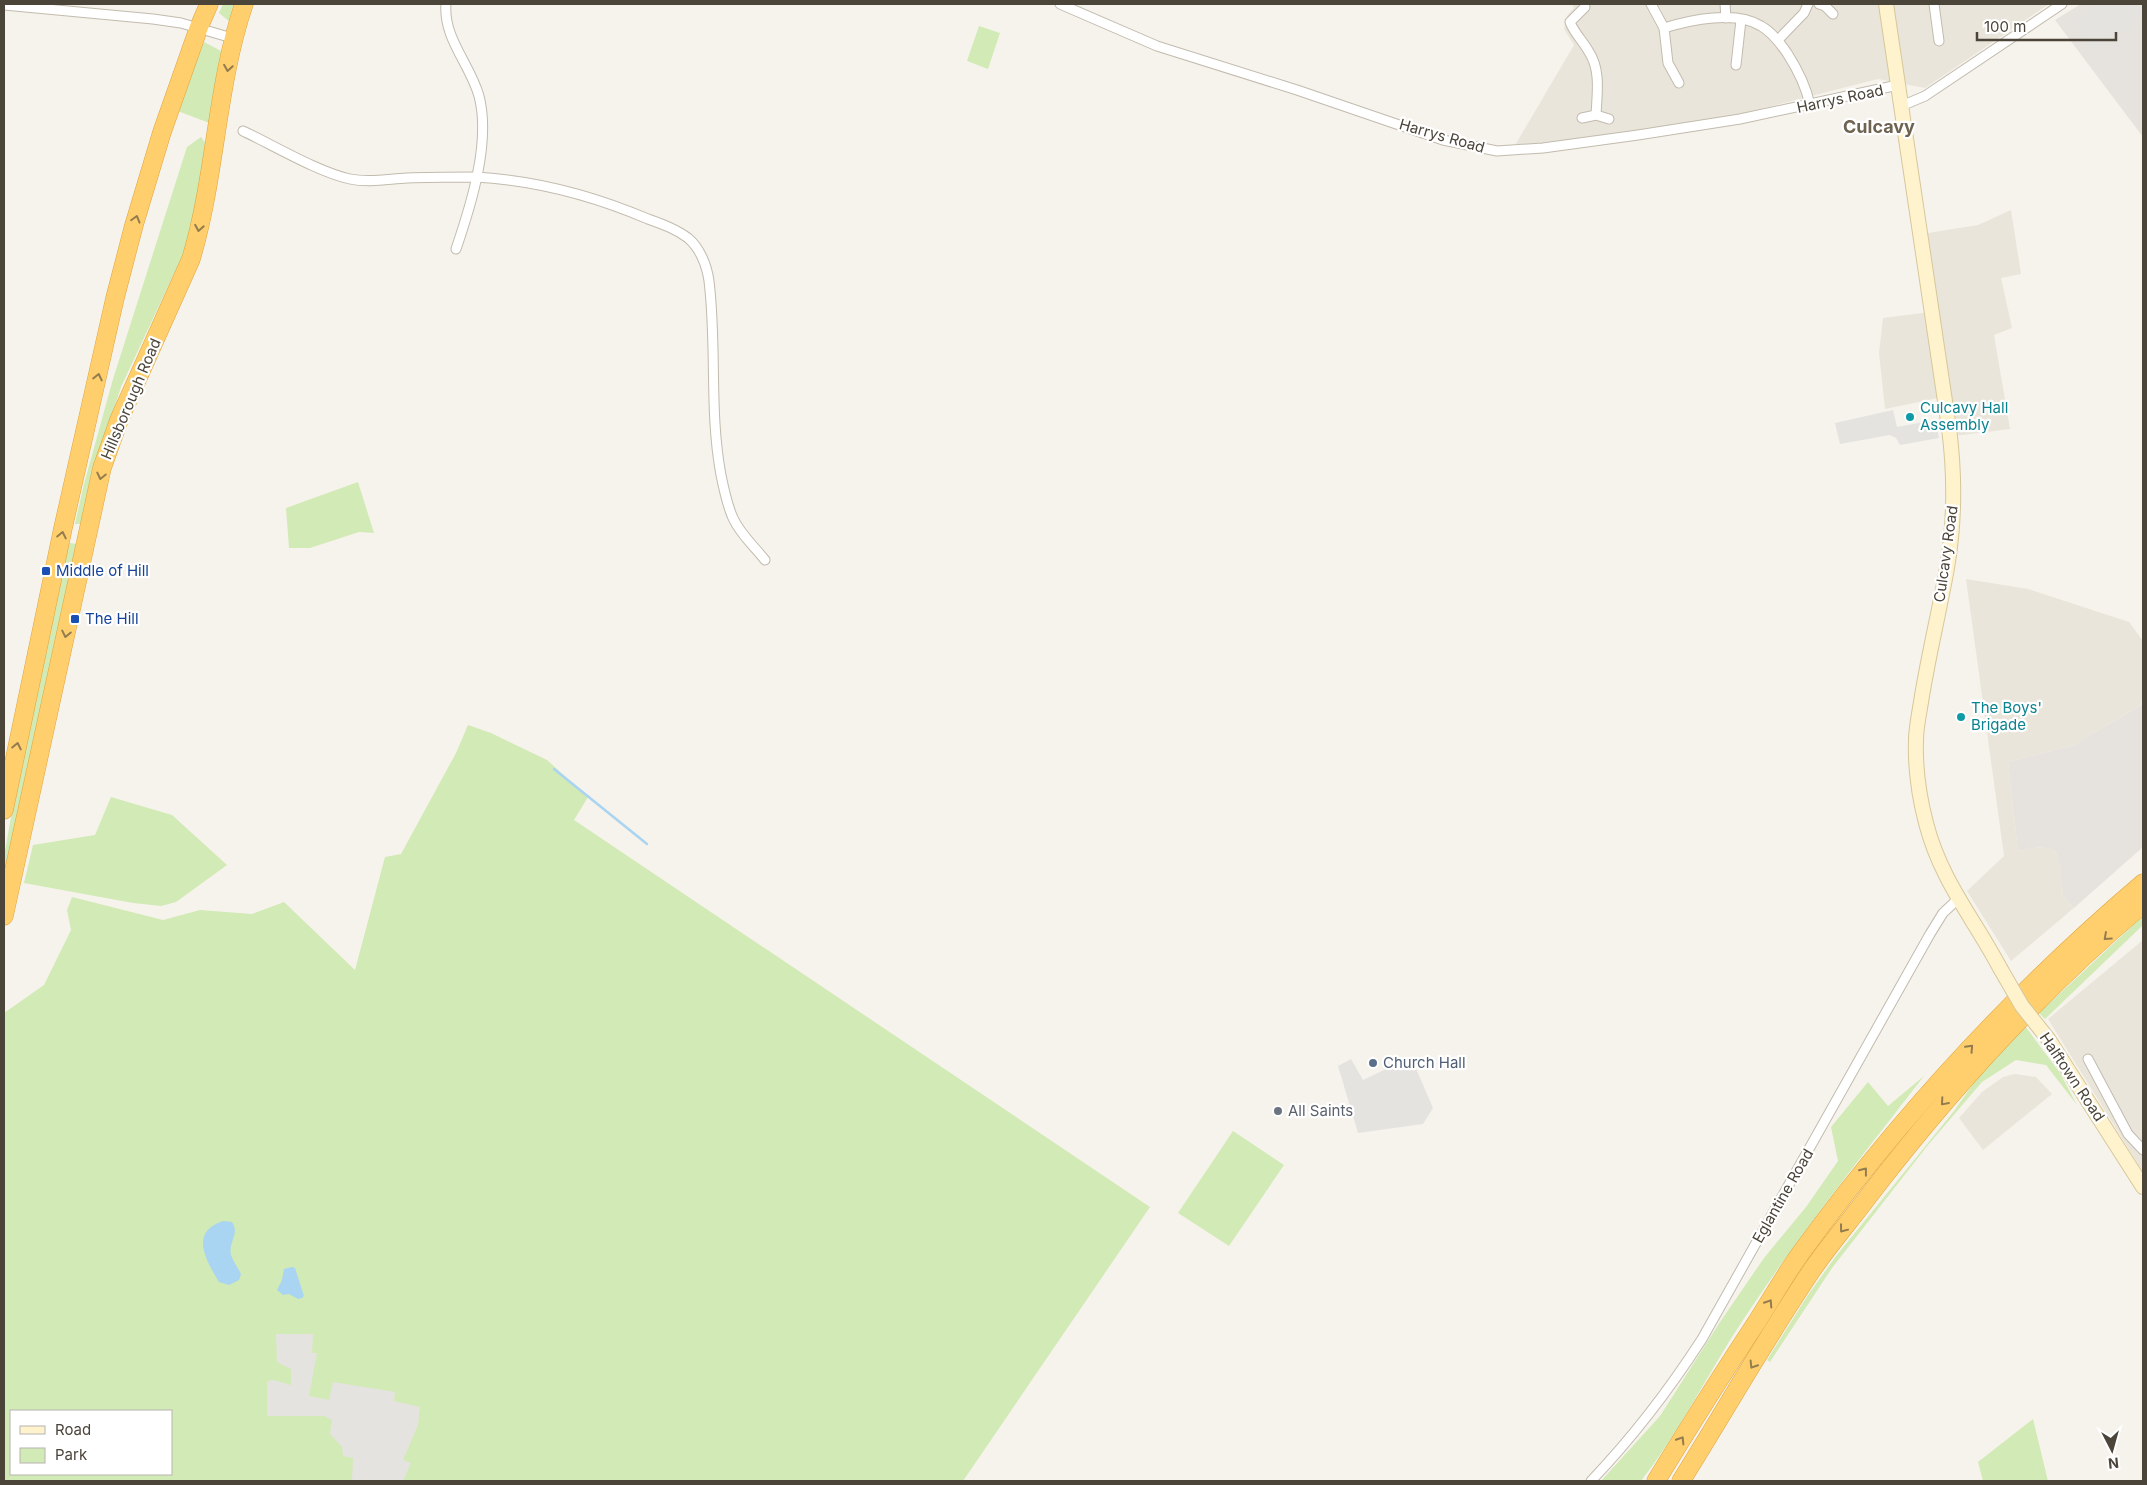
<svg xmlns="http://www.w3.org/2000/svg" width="2147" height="1485" font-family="Inter,sans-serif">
<rect width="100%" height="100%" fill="#f6f3ec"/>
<g fill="#eae5da">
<path d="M 1572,4 L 2049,4 L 1925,88 L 1878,79 L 1749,112 L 1633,131 L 1514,147 L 1574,45 L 1564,29 L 1567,16 L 1574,8 Z"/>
<path d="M 2011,210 L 2021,274 L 2001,278 L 2012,328 L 1994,335 L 2010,429 L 1946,437 L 1938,398 L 1885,409 L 1879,353 L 1883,318 L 1938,311 L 1928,233 L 1978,225 Z"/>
<path d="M 1966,579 L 2028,589 L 2129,622 L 2143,641 L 2143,697 L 2141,705 L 2074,745 L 2008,762 L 2018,851 L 2040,847 L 2055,850 L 2060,867 L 2063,896 L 2074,908 L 2011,961 L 1967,891 L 2004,856 Z"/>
<path d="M 2143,940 L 2143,1172 L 2048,1019 Z"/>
<path d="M 2015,1074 L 2036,1077 L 2052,1094 L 1983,1150 L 1959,1118 L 1982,1092 L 2003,1077 Z"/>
</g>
<g fill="#e6e2dd">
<path d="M 2081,4 L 2143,4 L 2143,137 L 2055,20 Z"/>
<path d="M 2143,704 L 2143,847 L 2074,908 L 2063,896 L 2060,867 L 2055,850 L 2040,847 L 2018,851 L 2008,762 L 2074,745 Z"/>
</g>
<g fill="#d2eab5" fill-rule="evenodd">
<path d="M 223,4 L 236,4 L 230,22 L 219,13 Z"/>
<path d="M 979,26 L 1000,33 L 988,69 L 967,61 Z"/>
<path d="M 204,42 L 225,53 L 212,124 L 175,110 Z"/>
<path d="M 201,137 L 210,149 L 193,233 L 121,387 L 95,469 L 82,524 L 75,524 L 84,484 L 113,379 L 187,147 Z"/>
<path d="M 358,482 L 374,533 L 359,532 L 310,548 L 289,548 L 286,508 Z"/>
<path d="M 69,543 L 78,544 L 7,872 L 4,874 L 4,857 L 18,777 Z"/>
<path d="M 468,725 L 491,733 L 547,760 L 588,797 L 574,820 L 1150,1207 L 963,1481 L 4,1481 L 4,1013 L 44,985 L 71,930 L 67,910 L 72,897 L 163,920 L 200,910 L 252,914 L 284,902 L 355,970 L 385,857 L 401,854 L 456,753 ZM 11,1411 L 171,1411 L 171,1474 L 11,1474 Z"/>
<path d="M 111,797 L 172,815 L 227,865 L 176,902 L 161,906 L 133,903 L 24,883 L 33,845 L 95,835 Z"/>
<path d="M 2143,916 L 2143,925 L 2045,1019 L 2039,1013 Z"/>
<path d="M 2025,1026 L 2060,1073 L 2077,1105 L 2046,1065 L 2016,1060 L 1982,1082 L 1928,1145 L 1832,1268 L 1770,1362 L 1767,1360 L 1808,1295 L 1836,1256 L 1954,1111 L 1983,1070 Z"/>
<path d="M 1924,1076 C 1862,1156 1798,1236 1743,1320 C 1708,1373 1680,1431 1641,1481 L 1601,1481 L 1660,1416 L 1720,1322 L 1764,1258 L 1806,1207 L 1838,1161 L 1831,1127 L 1868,1082 L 1888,1106 Z"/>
<path d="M 1233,1131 L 1284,1165 L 1229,1246 L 1178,1213 Z"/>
<path d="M 2033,1419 L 2048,1481 L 1983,1481 L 1978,1462 Z"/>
</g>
<g fill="#e5e3e0">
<path d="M 2097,4 L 2143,4 L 2143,15 L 2094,50 L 2071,22 Z"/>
<path d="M 1893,410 L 1897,427 L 1935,420 L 1939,438 L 1900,445 L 1896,438 L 1890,435 L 1840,444 L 1835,423 Z"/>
<path d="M 1411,1057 L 1433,1108 L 1423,1124 L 1358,1133 L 1338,1066 L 1351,1059 L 1363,1080 Z"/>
<path d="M 276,1334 L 313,1334 L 312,1353 L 317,1353 L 309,1396 L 329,1400 L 333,1382 L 395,1392 L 394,1401 L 420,1407 L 418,1425 L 403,1460 L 411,1463 L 403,1481 L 352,1481 L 353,1458 L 343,1456 L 342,1447 L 330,1434 L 332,1420 L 324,1416 L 267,1416 L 267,1381 L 273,1380 L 291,1385 L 291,1369 L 277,1362 Z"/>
</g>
<g fill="#a9d4f2">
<path d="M 223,1221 L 232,1222 C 240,1234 228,1242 231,1255 C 233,1261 238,1268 241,1274 L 239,1280 L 229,1285 L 219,1282 C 206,1260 189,1232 223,1221 Z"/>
<path d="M 292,1267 L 295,1268 L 304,1296 L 302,1298 L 298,1299 L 289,1294 L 283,1295 L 277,1290 L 282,1280 L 284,1269 Z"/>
</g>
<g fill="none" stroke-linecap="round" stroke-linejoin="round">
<path stroke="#a9d4f2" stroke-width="2.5" d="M 554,769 L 647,844"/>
<defs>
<g id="street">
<path d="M 446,4 C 443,38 470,64 479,96 C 491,142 471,205 456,249"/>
<path d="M 1060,4 L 1157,46 L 1297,90 L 1443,140 L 1497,151 L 1543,148 L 1638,135 L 1740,119 L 1898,85"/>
<path d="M 1651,4 L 1664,28 C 1690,20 1736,10 1761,26 C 1772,32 1780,43 1787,53 C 1798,70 1806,86 1810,105"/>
<path d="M 1725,4 L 1726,18"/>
<path d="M 1819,4 L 1825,6 L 1833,14"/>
<path d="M 1934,4 L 1939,41"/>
<path d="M 4,5 L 153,19 L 181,23 L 232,38"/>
<path d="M 1585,7 L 1570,22 C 1574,33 1583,41 1589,52 C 1601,70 1597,94 1596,115"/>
<path d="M 1664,28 L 1668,63 L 1679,83"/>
<path d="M 1778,40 L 1804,13 L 1808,4"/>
<path d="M 1736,65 L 1741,20"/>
<path d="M 1901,102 L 1906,104 L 1925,96 L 2062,4"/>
<path d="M 1582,118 L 1596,115 L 1609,119"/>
<path d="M 243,131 C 273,145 318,172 350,179 C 369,183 388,179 407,178 C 430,177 452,177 475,177 C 534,180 594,196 648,219 C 662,224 676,229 688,238 C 700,248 707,266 709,281 C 717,346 709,411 721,475 C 724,490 727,505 733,518 C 740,534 754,546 765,560"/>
<path d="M 2088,1059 L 2128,1134 L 2143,1150"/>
<path d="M 1591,1481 C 1633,1437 1669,1390 1702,1339 L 1930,934 L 1943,913 L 1958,899"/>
</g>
<g id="secondary">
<path d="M 1886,4 L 1949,428 C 1955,475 1955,521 1947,568 C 1939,613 1928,657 1921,702 C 1919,715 1916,728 1916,740 C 1915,767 1919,796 1926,823 C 1941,881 1973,917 2000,968"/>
<path d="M 2049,1040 L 2143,1187"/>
</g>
<g id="highway">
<path d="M 4,810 L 63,528 L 115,298 L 134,225 L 162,132 L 199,27 L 209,4"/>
<path d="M 4,916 L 102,468 L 119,420 L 191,259 C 216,176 216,86 244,4"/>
<path d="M 1656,1481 C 1689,1427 1723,1373 1758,1320 C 1772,1298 1785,1275 1800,1254 C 1899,1118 2015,992 2143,883"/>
<path d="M 1681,1481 C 1725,1411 1766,1338 1812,1270 C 1829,1245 1849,1222 1867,1198 C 1949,1091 2040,991 2143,904"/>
</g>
</defs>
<use href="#street" stroke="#c2bbae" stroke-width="11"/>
<use href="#secondary" stroke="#d6c79b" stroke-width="16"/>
<use href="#highway" stroke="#e0a43c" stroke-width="19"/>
<use href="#street" stroke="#fff" stroke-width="9"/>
<use href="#secondary" stroke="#fff3cd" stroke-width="14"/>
<use href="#highway" stroke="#ffcf6e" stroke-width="18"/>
<defs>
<path id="secondary-bridge" d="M 2000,968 L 2022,1006 L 2049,1040"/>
</defs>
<use href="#secondary-bridge" stroke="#d6c79b" stroke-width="16" stroke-linecap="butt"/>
<use href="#secondary-bridge" stroke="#fff3cd" stroke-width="14"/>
</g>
<defs><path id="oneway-chevron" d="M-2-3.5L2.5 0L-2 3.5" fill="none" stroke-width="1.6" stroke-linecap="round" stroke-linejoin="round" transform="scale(1.25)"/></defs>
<g stroke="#937c4e">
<use href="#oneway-chevron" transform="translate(228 68) rotate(99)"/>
<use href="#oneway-chevron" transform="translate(136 219) rotate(-74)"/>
<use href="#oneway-chevron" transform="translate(199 228) rotate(100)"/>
<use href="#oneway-chevron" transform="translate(98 377) rotate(-77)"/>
<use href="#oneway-chevron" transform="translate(101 476) rotate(103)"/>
<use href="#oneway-chevron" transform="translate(62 535) rotate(-78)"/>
<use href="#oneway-chevron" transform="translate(66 634) rotate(102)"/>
<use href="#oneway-chevron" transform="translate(17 746) rotate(-78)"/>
<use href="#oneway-chevron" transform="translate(2107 937) rotate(138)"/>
<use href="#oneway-chevron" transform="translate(1970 1048) rotate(-47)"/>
<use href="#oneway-chevron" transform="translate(1944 1102) rotate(131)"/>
<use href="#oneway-chevron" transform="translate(1864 1171) rotate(-52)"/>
<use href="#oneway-chevron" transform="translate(1843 1229) rotate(127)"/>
<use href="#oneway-chevron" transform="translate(1769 1303) rotate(-57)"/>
<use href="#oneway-chevron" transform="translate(1753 1365) rotate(122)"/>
<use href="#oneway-chevron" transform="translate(1681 1440) rotate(-58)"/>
</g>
<g fill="#0f9aa8" stroke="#fff" stroke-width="2">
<circle cx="1910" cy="417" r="5"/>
<circle cx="1961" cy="717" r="5"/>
</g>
<g fill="#1a4fb4" stroke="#fff" stroke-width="2">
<rect x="41" y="566" width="10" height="10" rx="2.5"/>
<rect x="70" y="614" width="10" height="10" rx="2.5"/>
</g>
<circle fill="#5c6f8a" stroke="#fff" stroke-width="2" cx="1373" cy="1063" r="5"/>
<circle fill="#6b7280" stroke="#fff" stroke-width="2" cx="1278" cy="1111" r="5"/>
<g text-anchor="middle" stroke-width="4.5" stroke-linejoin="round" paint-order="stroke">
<g font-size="15" fill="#4b4439" stroke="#fff">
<text transform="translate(1840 99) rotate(-12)" y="5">Harrys Road</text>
<text transform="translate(1442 136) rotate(16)" y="5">Harrys Road</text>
<text transform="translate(131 399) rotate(-67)" y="5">Hillsborough Road</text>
<text transform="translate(1946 554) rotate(-82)" y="5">Culcavy Road</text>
<text transform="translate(2072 1077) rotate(56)" y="5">Halftown Road</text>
<text transform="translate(1783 1196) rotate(-60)" y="5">Eglantine Road</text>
</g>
<g font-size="15" fill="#0d838f" stroke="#fff" text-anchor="start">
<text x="1920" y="413">Culcavy Hall<tspan x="1920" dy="17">Assembly</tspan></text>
<text x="1971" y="713">The Boys'<tspan x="1971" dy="17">Brigade</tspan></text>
</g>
<g font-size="15" fill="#164399" stroke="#fff" text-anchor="start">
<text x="56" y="576">Middle of Hill</text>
<text x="85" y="624">The Hill</text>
</g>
<g font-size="15" fill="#4e5e75" stroke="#fff" text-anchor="start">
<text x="1383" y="1068">Church Hall</text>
</g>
<g font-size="15" fill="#5b616d" stroke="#fff" text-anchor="start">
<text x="1288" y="1116">All Saints</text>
</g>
<g font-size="18" font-weight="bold" fill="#6e6250" stroke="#fff">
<text x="1879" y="133">Culcavy</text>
</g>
</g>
<rect width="2147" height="1485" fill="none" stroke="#4b4439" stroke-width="10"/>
<rect x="10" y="1410" width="162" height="65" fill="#ffffff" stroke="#b7b4b0"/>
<rect x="20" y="1426" width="25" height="8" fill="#fff3cd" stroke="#b7b4b0"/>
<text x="55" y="1435" font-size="15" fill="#4b4439">Road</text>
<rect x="20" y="1448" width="25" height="15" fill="#d2eab5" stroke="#b7b4b0"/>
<text x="55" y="1460" font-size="15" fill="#4b4439">Park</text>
<g transform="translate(2112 1450) rotate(174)" stroke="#ffffff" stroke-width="4" paint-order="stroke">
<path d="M0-4L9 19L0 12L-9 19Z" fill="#4b4439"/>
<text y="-8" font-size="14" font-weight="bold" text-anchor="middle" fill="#4b4439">N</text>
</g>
<path d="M1977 32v8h139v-8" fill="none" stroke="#4b4439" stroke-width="2.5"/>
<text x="1984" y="32" font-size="15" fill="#4b4439" stroke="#ffffff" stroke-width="4" paint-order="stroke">100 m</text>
</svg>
